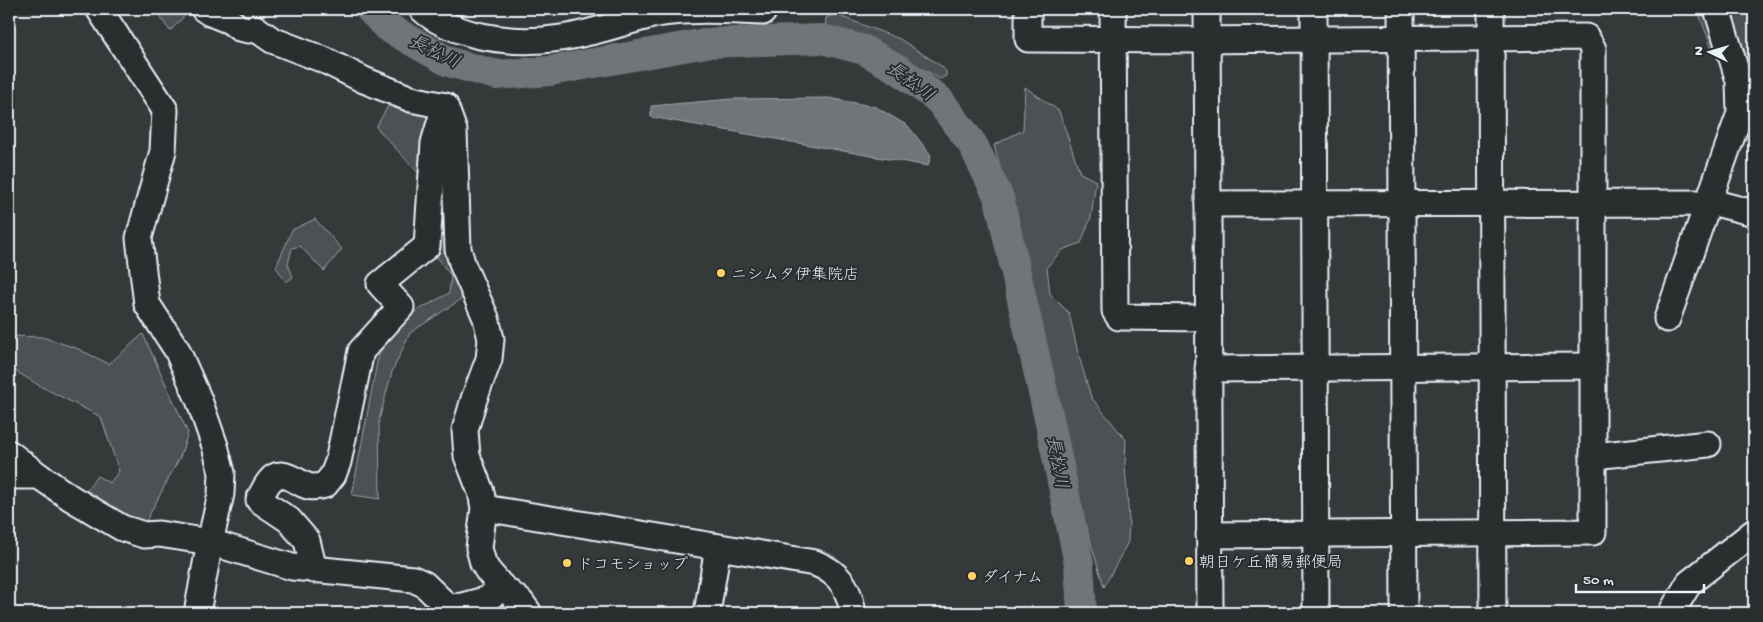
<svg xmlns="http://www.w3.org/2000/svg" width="1763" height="622" font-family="'Gochi Hand','Klee One',sans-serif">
<rect width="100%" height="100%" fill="#35393a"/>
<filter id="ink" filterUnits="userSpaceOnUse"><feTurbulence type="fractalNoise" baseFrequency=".02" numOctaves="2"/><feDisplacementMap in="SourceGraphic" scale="10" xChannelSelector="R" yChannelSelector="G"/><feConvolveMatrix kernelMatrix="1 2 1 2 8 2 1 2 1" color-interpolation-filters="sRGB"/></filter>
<g filter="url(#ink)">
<g fill="#4d5152" stroke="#9aa1a5">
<path d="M 161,9 L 191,9 L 170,31 L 161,18 Z"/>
<path d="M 1697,9 L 1754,9 L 1754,67 L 1711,46 Z"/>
<path d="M 834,14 L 900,39 L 941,66 L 946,71 L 946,76 L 940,79 L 902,57 L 852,37 L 825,33 L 826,18 Z"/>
<path d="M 1025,87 L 1059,111 L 1080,173 L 1096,181 L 1091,217 L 1081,243 L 1062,250 L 1047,267 L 1050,294 L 1069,313 L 1078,353 L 1091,397 L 1126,440 L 1125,465 L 1129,520 L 1128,542 L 1104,587 L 1081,510 L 1054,401 L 1028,274 L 994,145 L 1023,130 Z"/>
<path d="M 388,106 L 412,114 L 417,107 L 437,110 L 423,178 L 376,127 Z"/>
<path d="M 440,163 L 466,296 L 410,333 L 392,372 L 379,420 L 380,499 L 352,495 L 377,362 L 382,347 L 413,313 L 449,293 L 451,276 L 437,257 Z"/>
<path d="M 315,219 L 342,249 L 324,271 L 300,246 L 292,248 L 288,264 L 293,277 L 286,282 L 276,267 L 292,230 Z"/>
<path d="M 143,334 L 188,433 L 180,457 L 145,523 L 83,496 L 97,476 L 110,483 L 119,471 L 101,417 L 40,386 L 9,367 L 9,336 L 42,337 L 76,348 L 109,364 Z"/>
</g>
<path fill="#707579" stroke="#a0a7ac" d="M 829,98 L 876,107 L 908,126 L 931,155 L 928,166 L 651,117 L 651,106 L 732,99 Z"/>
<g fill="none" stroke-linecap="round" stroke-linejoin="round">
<path stroke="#707579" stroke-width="30" d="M 370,9 L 387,27 L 449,62 L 497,75 L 550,71 L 706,43 L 822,39 L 864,50 L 901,71 L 939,100 L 973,145 L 999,198 L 1050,423 L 1079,564 L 1082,613"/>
<defs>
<g id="minor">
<path d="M 99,9 L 165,110 L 163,151 L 139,238 L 147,304 L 177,350 L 199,400 L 215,446 L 222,473 L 221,494 L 210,542 L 197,613"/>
<path d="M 204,9 L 210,13 L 230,21 L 239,28 L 249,30 L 255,28 L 272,40 L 324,60 L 364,80 L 411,99 L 445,106"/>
<path d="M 422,9 C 437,23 457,30 476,35 C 515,44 552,42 590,32 C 612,27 634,19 656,14 C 690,8 729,11 763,12 L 763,9"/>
<path d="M 1028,9 L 1028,39 L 1196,40 L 1586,37 L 1593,49 L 1593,532 L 1209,535"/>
<path d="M 1113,9 L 1115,311 L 1119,317 L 1208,318"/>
<path d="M 1207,9 L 1210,613"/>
<path d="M 1314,9 L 1316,613"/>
<path d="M 1401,9 L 1404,613"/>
<path d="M 1491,9 L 1493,613"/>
<path d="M 445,106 L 454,131 L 458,249 L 463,266 L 486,318 L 491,339 L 489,359 L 474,399 L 465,430 L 467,456 L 481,492 L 484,508 L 479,548 L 483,563 L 488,571 L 501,586 L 521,602 L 529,613"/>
<path d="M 1208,204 L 1715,203 L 1754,213"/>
<path d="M 1667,319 L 1740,113 L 1739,81 L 1717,9"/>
<path d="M 1208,369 L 1593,366"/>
<path d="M 9,453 L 39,476"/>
<path d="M 1593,456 L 1708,444"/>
<path d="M 9,476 L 39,476 L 71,498 L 122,528 L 144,535 L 159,534 L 210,542 L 292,567 L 413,579 L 424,584 L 448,607 L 447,613"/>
<path d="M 484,508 L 815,563 C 840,573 849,588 853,613"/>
<path d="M 314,570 L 307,541 L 289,520 L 259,500 C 262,494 265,487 269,482 C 280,467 293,480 305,485 C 311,488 318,487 325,485 L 333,475 L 338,462 L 361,351 L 401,307 L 380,284 L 427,246 L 434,143 L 445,106"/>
<path d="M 448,607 L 462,606 L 488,599 L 501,586"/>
<path d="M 707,613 L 718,547"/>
<path d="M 1671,613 L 1689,583 L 1754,532"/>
</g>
</defs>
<use href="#minor" stroke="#e8f1f8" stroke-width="29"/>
<use href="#minor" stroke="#2a2d2e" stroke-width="25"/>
</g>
</g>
<g fill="#ffd166" stroke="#2a2d2e" stroke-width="2">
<circle cx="721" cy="273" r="5"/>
<circle cx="1189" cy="561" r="5"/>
<circle cx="567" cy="563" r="5"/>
<circle cx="972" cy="576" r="5"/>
</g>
<g text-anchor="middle" stroke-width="4" stroke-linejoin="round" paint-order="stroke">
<g font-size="16" fill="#e8f1f8" stroke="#2a2d2e" text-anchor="start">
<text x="731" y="279">ニシムタ伊集院店</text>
<text x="1199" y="567">朝日ケ丘簡易郵便局</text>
<text x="577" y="569">ドコモショップ</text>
<text x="982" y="582">ダイナム</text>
</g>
<g font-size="18" font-style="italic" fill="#acb3b8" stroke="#2a2d2e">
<text transform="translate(435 51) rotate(26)" y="6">長松川</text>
<text transform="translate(911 81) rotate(36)" y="6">長松川</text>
<text transform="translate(1058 462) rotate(79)" y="6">長松川</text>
</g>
</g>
<rect width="1763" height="622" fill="none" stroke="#2a2d2e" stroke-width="30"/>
<rect x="15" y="15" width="1733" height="592" fill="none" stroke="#e8f1f8" stroke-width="2" filter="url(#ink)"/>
<g transform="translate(1710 52) rotate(275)" stroke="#2a2d2e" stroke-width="4" paint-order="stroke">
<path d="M0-4L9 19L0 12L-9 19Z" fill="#e8f1f8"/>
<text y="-8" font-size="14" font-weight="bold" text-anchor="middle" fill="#e8f1f8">N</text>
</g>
<path d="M1576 584v8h128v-8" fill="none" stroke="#e8f1f8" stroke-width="2.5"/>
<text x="1583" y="584" font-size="15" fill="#e8f1f8" stroke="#2a2d2e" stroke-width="4" paint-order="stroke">50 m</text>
</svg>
